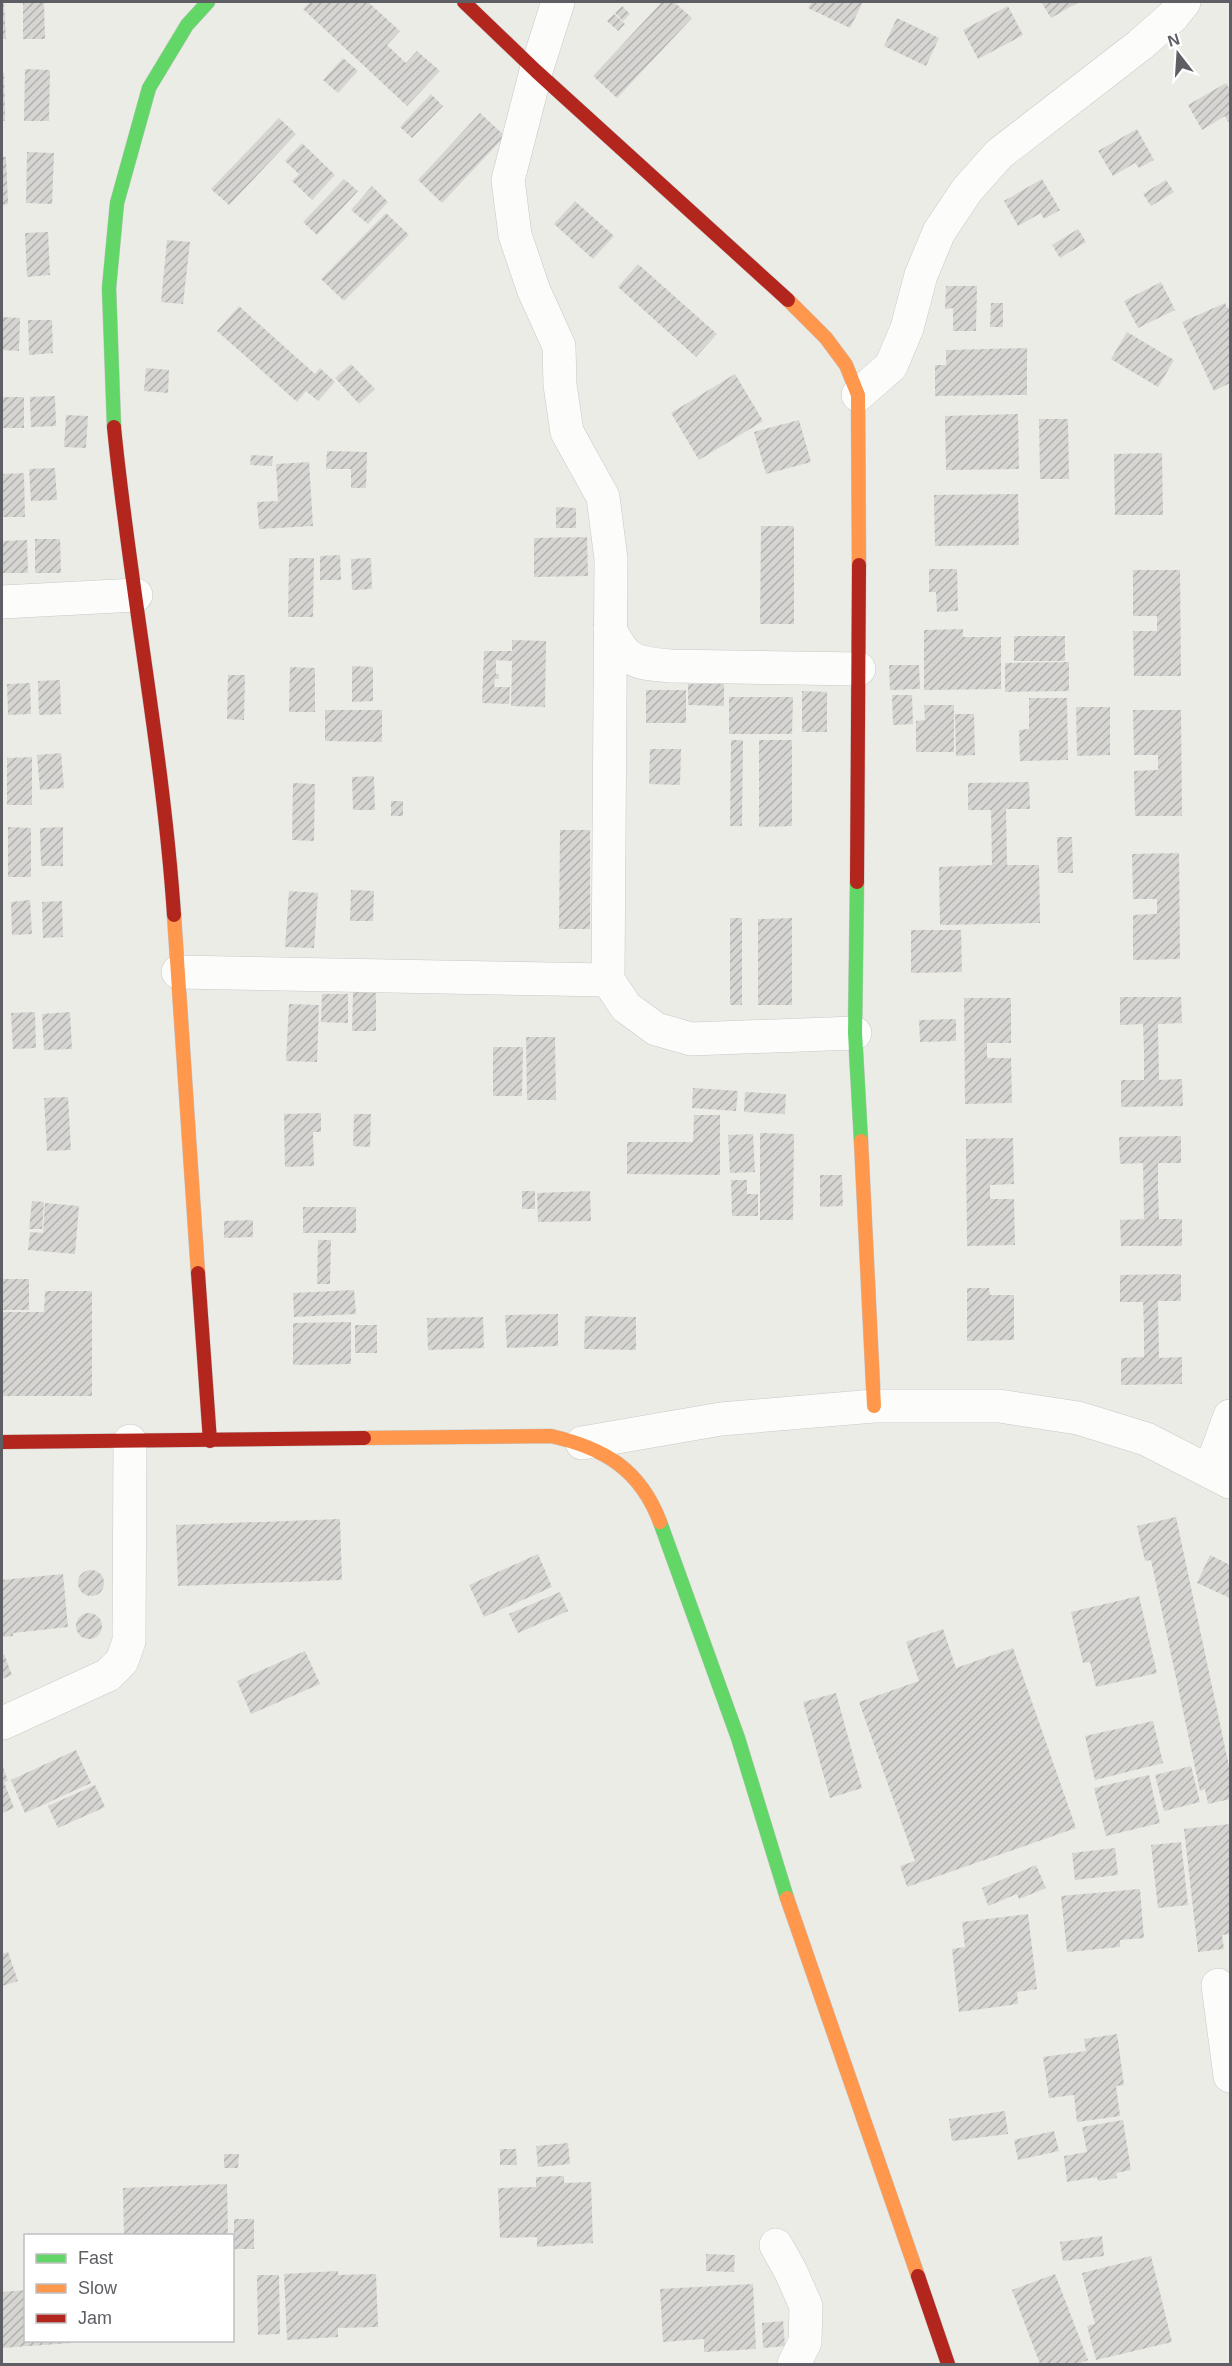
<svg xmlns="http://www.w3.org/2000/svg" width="1232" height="2366" font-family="Helvetica,sans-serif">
<defs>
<pattern id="building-hatch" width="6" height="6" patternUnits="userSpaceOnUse" patternTransform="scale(1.5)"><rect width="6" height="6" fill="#d6d5d2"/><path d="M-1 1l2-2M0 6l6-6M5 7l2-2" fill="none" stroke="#b1b0ae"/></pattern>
</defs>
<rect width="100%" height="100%" fill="#ecece7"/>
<g fill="url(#building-hatch)">
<path d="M 2,2 L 4,2 L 6,39 L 2,39 Z"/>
<path d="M 23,2 L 44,2 L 45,39 L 23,39 Z"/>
<path d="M 310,2 L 368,2 L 400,31 L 387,45 L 406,63 L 417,51 L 440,71 L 407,106 L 303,9 Z"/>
<path d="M 662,2 L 674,2 L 692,18 L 617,98 L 593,76 Z"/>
<path d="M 812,2 L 863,2 L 850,28 L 808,8 Z"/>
<path d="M 1041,2 L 1079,2 L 1051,18 Z"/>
<path d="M 622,6 L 630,14 L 623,21 L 615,13 Z"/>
<path d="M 1008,6 L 1023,35 L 978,59 L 963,30 Z"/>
<path d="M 614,14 L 625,24 L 618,31 L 607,21 Z"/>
<path d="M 897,18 L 939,38 L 926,66 L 884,46 Z"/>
<path d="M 343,58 L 358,71 L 338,93 L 323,80 Z"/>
<path d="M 25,69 L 50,70 L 49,121 L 24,121 Z"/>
<path d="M 2,73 L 4,73 L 5,121 L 2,121 Z"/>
<path d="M 1226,83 L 1230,90 L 1230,121 L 1228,122 L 1225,116 L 1202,130 L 1188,105 Z"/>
<path d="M 431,94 L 443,106 L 412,138 L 400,127 Z"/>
<path d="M 480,113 L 505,136 L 442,203 L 418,180 Z"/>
<path d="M 279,118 L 296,134 L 229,205 L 211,189 Z"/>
<path d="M 1137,129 L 1154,160 L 1139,168 L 1135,163 L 1113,176 L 1098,151 Z"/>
<path d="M 302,143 L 335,175 L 312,200 L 292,181 L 299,174 L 285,161 Z"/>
<path d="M 27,152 L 54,153 L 52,204 L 26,203 Z"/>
<path d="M 2,157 L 6,157 L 8,204 L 2,205 Z"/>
<path d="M 344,179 L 358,191 L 317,235 L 303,222 Z"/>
<path d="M 1042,179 L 1060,210 L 1044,219 L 1041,213 L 1018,226 L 1004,201 Z"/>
<path d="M 1166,180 L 1174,192 L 1151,206 L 1143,194 Z"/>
<path d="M 372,186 L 388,202 L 368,224 L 351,210 Z"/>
<path d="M 575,201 L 614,236 L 593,259 L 554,224 Z"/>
<path d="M 386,213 L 409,235 L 344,301 L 321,279 Z"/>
<path d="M 1078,229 L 1086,242 L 1060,258 L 1052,245 Z"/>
<path d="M 48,232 L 50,275 L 27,277 L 25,233 Z"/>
<path d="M 167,240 L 190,242 L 183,304 L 161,302 Z"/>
<path d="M 638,264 L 717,334 L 696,357 L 618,287 Z"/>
<path d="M 1161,282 L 1175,310 L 1138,328 L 1124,301 Z"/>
<path d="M 946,286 L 977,286 L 976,331 L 953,331 L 953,308 L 945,309 Z"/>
<path d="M 991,303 L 1003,303 L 1003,327 L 990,327 Z"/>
<path d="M 1225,303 L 1227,308 L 1230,307 L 1230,383 L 1214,391 L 1182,322 Z"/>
<path d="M 239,306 L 315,374 L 320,368 L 335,382 L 318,401 L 306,391 L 297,402 L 217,331 Z"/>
<path d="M 2,317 L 20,318 L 19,351 L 2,350 Z"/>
<path d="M 28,320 L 52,320 L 53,353 L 29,355 Z"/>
<path d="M 1127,332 L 1174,360 L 1158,387 L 1111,359 Z"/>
<path d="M 1027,348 L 1027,395 L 935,396 L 935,365 L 946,365 L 946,350 Z"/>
<path d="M 351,364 L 375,389 L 359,404 L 335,378 Z"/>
<path d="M 146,368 L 169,370 L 168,393 L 144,391 Z"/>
<path d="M 735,374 L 763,421 L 699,460 L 671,413 Z"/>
<path d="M 55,396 L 56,426 L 31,427 L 30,397 Z"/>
<rect x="2" y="397" width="22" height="31"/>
<path d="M 1018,414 L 1019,469 L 946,470 L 945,416 Z"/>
<path d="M 66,415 L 88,416 L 86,448 L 64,447 Z"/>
<path d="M 1039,419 L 1068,419 L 1069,479 L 1040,479 Z"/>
<path d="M 799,420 L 811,462 L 766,474 L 754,432 Z"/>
<path d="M 327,451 L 367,452 L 366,488 L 351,488 L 351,469 L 326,469 Z"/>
<path d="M 1162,453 L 1163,515 L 1115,515 L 1114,454 Z"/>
<path d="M 251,455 L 273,456 L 272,466 L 250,465 Z"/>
<path d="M 309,462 L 313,526 L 259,529 L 257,502 L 278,501 L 276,464 Z"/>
<path d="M 55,468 L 57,500 L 31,501 L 29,469 Z"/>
<path d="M 24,473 L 25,517 L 2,517 L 2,474 Z"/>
<path d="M 1018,494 L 1019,545 L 935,546 L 934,495 Z"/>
<path d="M 556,507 L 576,508 L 576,528 L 556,528 Z"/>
<path d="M 761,526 L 794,526 L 794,624 L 760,624 Z"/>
<path d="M 587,537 L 588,576 L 534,577 L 534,538 Z"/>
<path d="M 35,539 L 60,539 L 61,573 L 35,573 Z"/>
<path d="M 27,540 L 28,573 L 3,573 L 2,541 Z"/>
<path d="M 340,555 L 341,580 L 320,580 L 320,556 Z"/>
<path d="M 289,558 L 314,558 L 313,617 L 288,617 Z"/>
<path d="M 371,558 L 372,589 L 352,590 L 351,559 Z"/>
<path d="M 929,569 L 957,569 L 958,611 L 937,612 L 936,592 L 929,592 Z"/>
<path d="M 1133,570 L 1180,570 L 1181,676 L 1134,676 L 1133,631 L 1157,631 L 1157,616 L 1133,616 Z"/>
<path d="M 963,629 L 963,637 L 1001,637 L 1001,689 L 924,690 L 924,630 Z"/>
<rect x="1014" y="636" width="51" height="25"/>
<path d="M 512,640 L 546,641 L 545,707 L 511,706 L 512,661 L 496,660 L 496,674 L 499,674 L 499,679 L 495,679 L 494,687 L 510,687 L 509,704 L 482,703 L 484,651 L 512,651 Z"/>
<path d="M 1069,662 L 1069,691 L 1005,692 L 1005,663 Z"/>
<path d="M 889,665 L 919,665 L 920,689 L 890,690 Z"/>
<path d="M 352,666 L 373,667 L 373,701 L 352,702 Z"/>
<path d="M 290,667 L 315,668 L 315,712 L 289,712 Z"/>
<path d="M 228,675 L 245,675 L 244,720 L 227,719 Z"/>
<path d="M 60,680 L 61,714 L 39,715 L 38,681 Z"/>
<path d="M 30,683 L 31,714 L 8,715 L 7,684 Z"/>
<path d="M 688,684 L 724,684 L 724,706 L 688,705 Z"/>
<rect x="646" y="690" width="40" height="33"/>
<path d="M 802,691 L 827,692 L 827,732 L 802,732 Z"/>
<path d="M 892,695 L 912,695 L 913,724 L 893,725 Z"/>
<path d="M 729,697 L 793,697 L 792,734 L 729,734 Z"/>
<path d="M 1029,698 L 1067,698 L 1068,760 L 1020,761 L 1019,730 L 1029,729 Z"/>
<path d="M 924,705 L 954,705 L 954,752 L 916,752 L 916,721 L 925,720 Z"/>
<path d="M 1076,707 L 1110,707 L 1110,755 L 1077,756 Z"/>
<path d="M 325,710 L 382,710 L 382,742 L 325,741 Z"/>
<path d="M 1133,710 L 1181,710 L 1182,816 L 1135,816 L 1134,771 L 1158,770 L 1158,755 L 1134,755 Z"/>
<path d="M 955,714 L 974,714 L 975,755 L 956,756 Z"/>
<path d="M 731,740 L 743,740 L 742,826 L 730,826 Z"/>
<path d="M 759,740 L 792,740 L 792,826 L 759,827 Z"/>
<path d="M 650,749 L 681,749 L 680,785 L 649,784 Z"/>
<path d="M 61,753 L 64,788 L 40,790 L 37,755 Z"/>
<path d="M 32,757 L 32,805 L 7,805 L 7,758 Z"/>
<path d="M 374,776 L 375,810 L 353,810 L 352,777 Z"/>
<path d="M 1029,782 L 1030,809 L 1006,809 L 1007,865 L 1039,865 L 1040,923 L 940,925 L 939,867 L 992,865 L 991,810 L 968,810 L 968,783 Z"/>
<path d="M 293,783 L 315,784 L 314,841 L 292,840 Z"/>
<rect x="391" y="801" width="12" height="15"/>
<path d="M 8,827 L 31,828 L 31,877 L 8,877 Z"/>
<path d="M 63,827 L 63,866 L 41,866 L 40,828 Z"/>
<path d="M 560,830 L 590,830 L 590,929 L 559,929 Z"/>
<path d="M 1057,837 L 1072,837 L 1073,873 L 1058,873 Z"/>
<path d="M 1179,853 L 1180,959 L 1133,960 L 1133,915 L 1157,914 L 1157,899 L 1133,899 L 1132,854 Z"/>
<path d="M 351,890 L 374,891 L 373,921 L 350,921 Z"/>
<path d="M 289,891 L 318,893 L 314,948 L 285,947 Z"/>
<path d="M 30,900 L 32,934 L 12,935 L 11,902 Z"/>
<path d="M 62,901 L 63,937 L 43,938 L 42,902 Z"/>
<rect x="730" y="918" width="12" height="87"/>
<path d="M 792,918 L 792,1005 L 758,1005 L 758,919 Z"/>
<path d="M 911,930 L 961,930 L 962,972 L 911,973 Z"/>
<path d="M 353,992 L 376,993 L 376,1031 L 352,1031 Z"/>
<path d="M 322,994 L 348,994 L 348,1023 L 321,1022 Z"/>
<path d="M 1120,997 L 1181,997 L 1182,1023 L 1158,1024 L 1159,1080 L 1182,1079 L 1183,1106 L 1121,1107 L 1121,1080 L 1144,1080 L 1144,1052 L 1143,1024 L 1120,1025 Z"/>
<path d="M 964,998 L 1011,998 L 1011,1043 L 987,1043 L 987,1058 L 1011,1058 L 1012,1103 L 965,1104 Z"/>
<path d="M 289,1004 L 319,1005 L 317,1062 L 286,1061 Z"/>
<path d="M 35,1012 L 36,1048 L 13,1049 L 11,1013 Z"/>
<path d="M 70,1012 L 72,1049 L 44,1050 L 42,1014 Z"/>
<path d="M 956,1019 L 956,1041 L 920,1042 L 919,1020 Z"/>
<path d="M 526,1037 L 555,1037 L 556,1100 L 527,1100 Z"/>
<path d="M 493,1047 L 523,1047 L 522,1096 L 493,1096 Z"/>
<path d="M 693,1088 L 738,1091 L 736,1111 L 692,1108 Z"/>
<path d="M 745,1092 L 786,1094 L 785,1114 L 744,1112 Z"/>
<path d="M 68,1097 L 71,1150 L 47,1151 L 44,1098 Z"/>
<path d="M 321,1113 L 321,1132 L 313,1132 L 314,1166 L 285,1167 L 284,1114 Z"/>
<path d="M 354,1114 L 371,1114 L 370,1147 L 353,1146 Z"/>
<path d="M 694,1115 L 720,1115 L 720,1175 L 627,1174 L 627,1142 L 693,1142 Z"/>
<path d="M 760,1133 L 794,1134 L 793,1220 L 760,1220 Z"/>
<path d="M 753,1134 L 755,1172 L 730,1173 L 728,1135 Z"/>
<path d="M 1181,1136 L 1181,1163 L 1158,1163 L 1158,1191 L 1159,1219 L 1182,1219 L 1182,1246 L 1121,1246 L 1120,1220 L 1144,1219 L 1143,1163 L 1120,1164 L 1119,1137 Z"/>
<path d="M 1013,1138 L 1014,1184 L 990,1185 L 990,1199 L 1014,1199 L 1015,1245 L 967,1246 L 966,1139 Z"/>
<path d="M 820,1175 L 842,1175 L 843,1206 L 820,1207 Z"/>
<path d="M 731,1180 L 747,1180 L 747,1194 L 758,1194 L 758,1216 L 732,1216 Z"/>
<rect x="522" y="1191" width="13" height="18"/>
<path d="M 590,1191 L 591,1221 L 538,1222 L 537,1193 Z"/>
<path d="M 32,1201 L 44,1202 L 42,1229 L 29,1229 Z"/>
<path d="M 45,1203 L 79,1206 L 75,1254 L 28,1250 L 30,1232 L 43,1233 Z"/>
<rect x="303" y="1207" width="53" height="26"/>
<path d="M 253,1220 L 253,1237 L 224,1238 L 224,1221 Z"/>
<path d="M 318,1240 L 331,1240 L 330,1284 L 317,1284 Z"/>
<path d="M 1181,1274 L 1181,1301 L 1158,1301 L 1159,1358 L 1182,1357 L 1182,1384 L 1121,1385 L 1121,1358 L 1144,1357 L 1144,1329 L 1143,1302 L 1120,1302 L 1120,1275 Z"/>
<rect x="2" y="1279" width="27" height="31"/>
<path d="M 967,1288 L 989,1288 L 990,1295 L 1014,1295 L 1014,1340 L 967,1341 Z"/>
<path d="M 354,1290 L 356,1314 L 294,1317 L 293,1293 Z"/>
<path d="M 45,1291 L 92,1291 L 92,1396 L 2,1396 L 2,1312 L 44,1312 Z"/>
<path d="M 558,1314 L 558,1346 L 507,1348 L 505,1315 Z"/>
<path d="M 585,1316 L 636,1317 L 636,1350 L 584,1349 Z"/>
<path d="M 483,1317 L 484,1348 L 428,1350 L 427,1318 Z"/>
<path d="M 351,1322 L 351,1364 L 293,1365 L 293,1323 Z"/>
<rect x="355" y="1325" width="22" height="28"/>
<path d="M 1176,1517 L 1230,1771 L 1230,1799 L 1208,1804 L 1205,1789 L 1200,1791 L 1151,1560 L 1145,1561 L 1137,1526 Z"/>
<path d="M 340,1519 L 342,1580 L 178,1586 L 176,1525 Z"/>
<path d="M 538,1554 L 552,1587 L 484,1617 L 469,1585 Z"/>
<path d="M 1210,1555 L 1230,1565 L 1230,1598 L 1197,1583 Z"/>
<circle cx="91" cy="1583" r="13"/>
<path d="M 63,1574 L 68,1627 L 13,1633 L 13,1636 L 2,1637 L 2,1580 Z"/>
<path d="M 560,1592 L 568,1611 L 518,1633 L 509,1614 Z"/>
<path d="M 1139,1596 L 1157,1673 L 1096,1687 L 1090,1662 L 1083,1663 L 1071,1612 Z"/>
<circle cx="89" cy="1626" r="13"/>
<path d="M 943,1629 L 956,1668 L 1013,1648 L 1076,1828 L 907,1887 L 900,1866 L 915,1861 L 859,1702 L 919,1681 L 906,1642 Z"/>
<path d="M 305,1651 L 320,1684 L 251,1714 L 237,1681 Z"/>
<path d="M 4,1654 L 12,1675 L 2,1679 L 2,1655 Z"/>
<path d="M 836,1693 L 862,1788 L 830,1798 L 803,1702 Z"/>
<path d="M 1153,1721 L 1163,1763 L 1095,1780 L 1085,1736 Z"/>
<path d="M 76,1750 L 91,1783 L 25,1813 L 11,1780 Z"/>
<path d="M 2,1764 L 8,1781 L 4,1782 L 14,1808 L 2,1813 Z"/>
<path d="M 1191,1766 L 1200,1802 L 1164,1811 L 1155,1775 Z"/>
<path d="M 1149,1775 L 1160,1823 L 1106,1836 L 1094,1788 Z"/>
<path d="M 95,1785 L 105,1807 L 58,1828 L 48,1806 Z"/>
<path d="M 1230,1824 L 1230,1934 L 1222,1935 L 1224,1949 L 1198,1952 L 1184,1829 Z"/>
<path d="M 1181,1842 L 1188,1905 L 1158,1908 L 1151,1845 Z"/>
<path d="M 1115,1848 L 1118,1875 L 1075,1880 L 1072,1853 Z"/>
<path d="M 1036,1865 L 1046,1888 L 1019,1899 L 1017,1894 L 988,1906 L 982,1888 Z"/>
<path d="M 1140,1889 L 1144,1938 L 1120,1940 L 1120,1947 L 1067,1952 L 1061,1896 Z"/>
<path d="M 1028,1914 L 1037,1989 L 1017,1992 L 1018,2004 L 959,2012 L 952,1949 L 965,1947 L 962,1922 Z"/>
<path d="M 8,1952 L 18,1981 L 2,1986 L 2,1954 Z"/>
<path d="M 1117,2034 L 1124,2085 L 1116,2086 L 1120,2116 L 1077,2122 L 1074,2095 L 1049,2098 L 1043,2057 L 1086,2051 L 1084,2039 Z"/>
<path d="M 1005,2111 L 1008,2134 L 952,2141 L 949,2119 Z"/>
<path d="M 1123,2120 L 1131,2170 L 1116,2173 L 1117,2178 L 1098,2181 L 1097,2177 L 1067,2182 L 1064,2156 L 1087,2152 L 1082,2127 Z"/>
<path d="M 1054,2131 L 1059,2151 L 1018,2160 L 1014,2140 Z"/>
<path d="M 568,2143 L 570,2164 L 538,2167 L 536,2146 Z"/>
<path d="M 500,2149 L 516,2149 L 517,2165 L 500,2165 Z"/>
<path d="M 224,2154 L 239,2154 L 238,2168 L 224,2168 Z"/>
<path d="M 564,2176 L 564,2183 L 591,2182 L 593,2243 L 537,2247 L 537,2237 L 500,2238 L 498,2188 L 536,2187 L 536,2177 Z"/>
<path d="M 227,2184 L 228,2236 L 124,2236 L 123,2188 Z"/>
<rect x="234" y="2219" width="20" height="30"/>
<path d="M 1102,2236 L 1104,2256 L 1063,2261 L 1060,2242 Z"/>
<path d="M 706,2254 L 735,2255 L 734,2272 L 706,2271 Z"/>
<path d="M 1151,2256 L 1172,2342 L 1096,2360 L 1087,2326 L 1095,2324 L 1082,2273 Z"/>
<path d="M 338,2271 L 338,2275 L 376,2274 L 378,2327 L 338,2328 L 338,2337 L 287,2340 L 284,2274 Z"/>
<path d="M 1055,2274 L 1088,2360 L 1078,2364 L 1040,2364 L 1012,2290 Z"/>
<path d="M 257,2275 L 279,2275 L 280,2334 L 258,2335 Z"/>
<path d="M 753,2284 L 756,2349 L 704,2352 L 704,2339 L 663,2342 L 660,2289 Z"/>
<path d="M 26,2290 L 26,2340 L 71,2340 L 71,2343 L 2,2348 L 2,2292 Z"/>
<path d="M 783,2321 L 785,2346 L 763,2348 L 762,2323 Z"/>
</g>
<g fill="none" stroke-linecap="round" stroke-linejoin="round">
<defs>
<g id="street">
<path d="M 558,2 L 536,71 L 508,180 L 515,235 L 534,291 L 559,346 L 560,385 L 567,432 L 603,497 L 611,559 L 608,980 L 626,1007 L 656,1029 L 691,1039 L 855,1033"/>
<path d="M 858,395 L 891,366 L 907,328 L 921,275 L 939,232 L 967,190 L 999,154 L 1140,45 L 1173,16 L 1184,2"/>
<path d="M 2,602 L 136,595"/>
<path d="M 610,629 C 626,663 636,663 671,666 L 859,669"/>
<path d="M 178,972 L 608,980"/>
<path d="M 582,1443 L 721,1419 L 874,1406 L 999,1406 L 1078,1418 L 1146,1439 L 1230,1482"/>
<path d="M 1210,1471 L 1230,1416"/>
<path d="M 3,1723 L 108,1675 L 122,1661 L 129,1641 L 130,1441"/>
<path d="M 1218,1985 L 1230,2076"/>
<path d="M 776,2245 L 791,2272 L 806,2306 L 805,2342 L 794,2364"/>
</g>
<g id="fast">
<path d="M 114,427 L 109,288 L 117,203 L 149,88 L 187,25 L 208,2"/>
<path d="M 857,882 L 855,1033 L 861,1141"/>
<path d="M 660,1522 L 738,1738 L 787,1898"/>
</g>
<g id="slow">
<path d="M 788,300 L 826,338 L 846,365 L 858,395 L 859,565"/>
<path d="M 174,915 L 198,1273"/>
<path d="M 861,1141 L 874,1406"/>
<path d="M 364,1438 L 551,1436 C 604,1448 640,1469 660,1522"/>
<path d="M 787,1898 L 918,2276"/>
</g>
<g id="jam">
<path d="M 464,2 L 536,71 L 788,300"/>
<path d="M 114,427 C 130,590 163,752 174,915"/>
<path d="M 857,882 L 859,565"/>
<path d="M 198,1273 L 210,1441"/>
<path d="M 2,1442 L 364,1438"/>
<path d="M 918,2276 L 948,2364"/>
</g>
</defs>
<use href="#street" stroke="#c8c8c8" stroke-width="34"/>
<use href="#fast" stroke="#c9c9c9" stroke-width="15"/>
<use href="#slow" stroke="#c9c9c9" stroke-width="15"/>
<use href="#jam" stroke="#c9c9c9" stroke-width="15"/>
<use href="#street" stroke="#fcfcfb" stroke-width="33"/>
<use href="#fast" stroke="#63d668" stroke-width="14"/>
<use href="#slow" stroke="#ff974d" stroke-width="14"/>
<use href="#jam" stroke="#b3261e" stroke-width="14"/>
</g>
<rect width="1232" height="2366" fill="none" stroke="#5d5f64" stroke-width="6"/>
<rect x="24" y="2234" width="210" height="108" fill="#ffffff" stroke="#bebfc1" stroke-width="1.5"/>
<rect x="36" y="2254" width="30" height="9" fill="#63d668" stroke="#bebfc1" stroke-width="1.5"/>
<text x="78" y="2264" font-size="18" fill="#5d5f64">Fast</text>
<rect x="36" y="2284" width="30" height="9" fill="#ff974d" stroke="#bebfc1" stroke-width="1.5"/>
<text x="78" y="2294" font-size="18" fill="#5d5f64">Slow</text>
<rect x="36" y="2314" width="30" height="9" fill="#b3261e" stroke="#bebfc1" stroke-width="1.5"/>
<text x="78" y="2324" font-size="18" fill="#5d5f64">Jam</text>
<g transform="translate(1178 54) rotate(343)" stroke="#ffffff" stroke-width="4.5" paint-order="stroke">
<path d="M0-4.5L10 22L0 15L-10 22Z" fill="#5d5f64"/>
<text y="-9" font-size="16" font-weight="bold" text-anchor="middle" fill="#5d5f64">N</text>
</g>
</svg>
